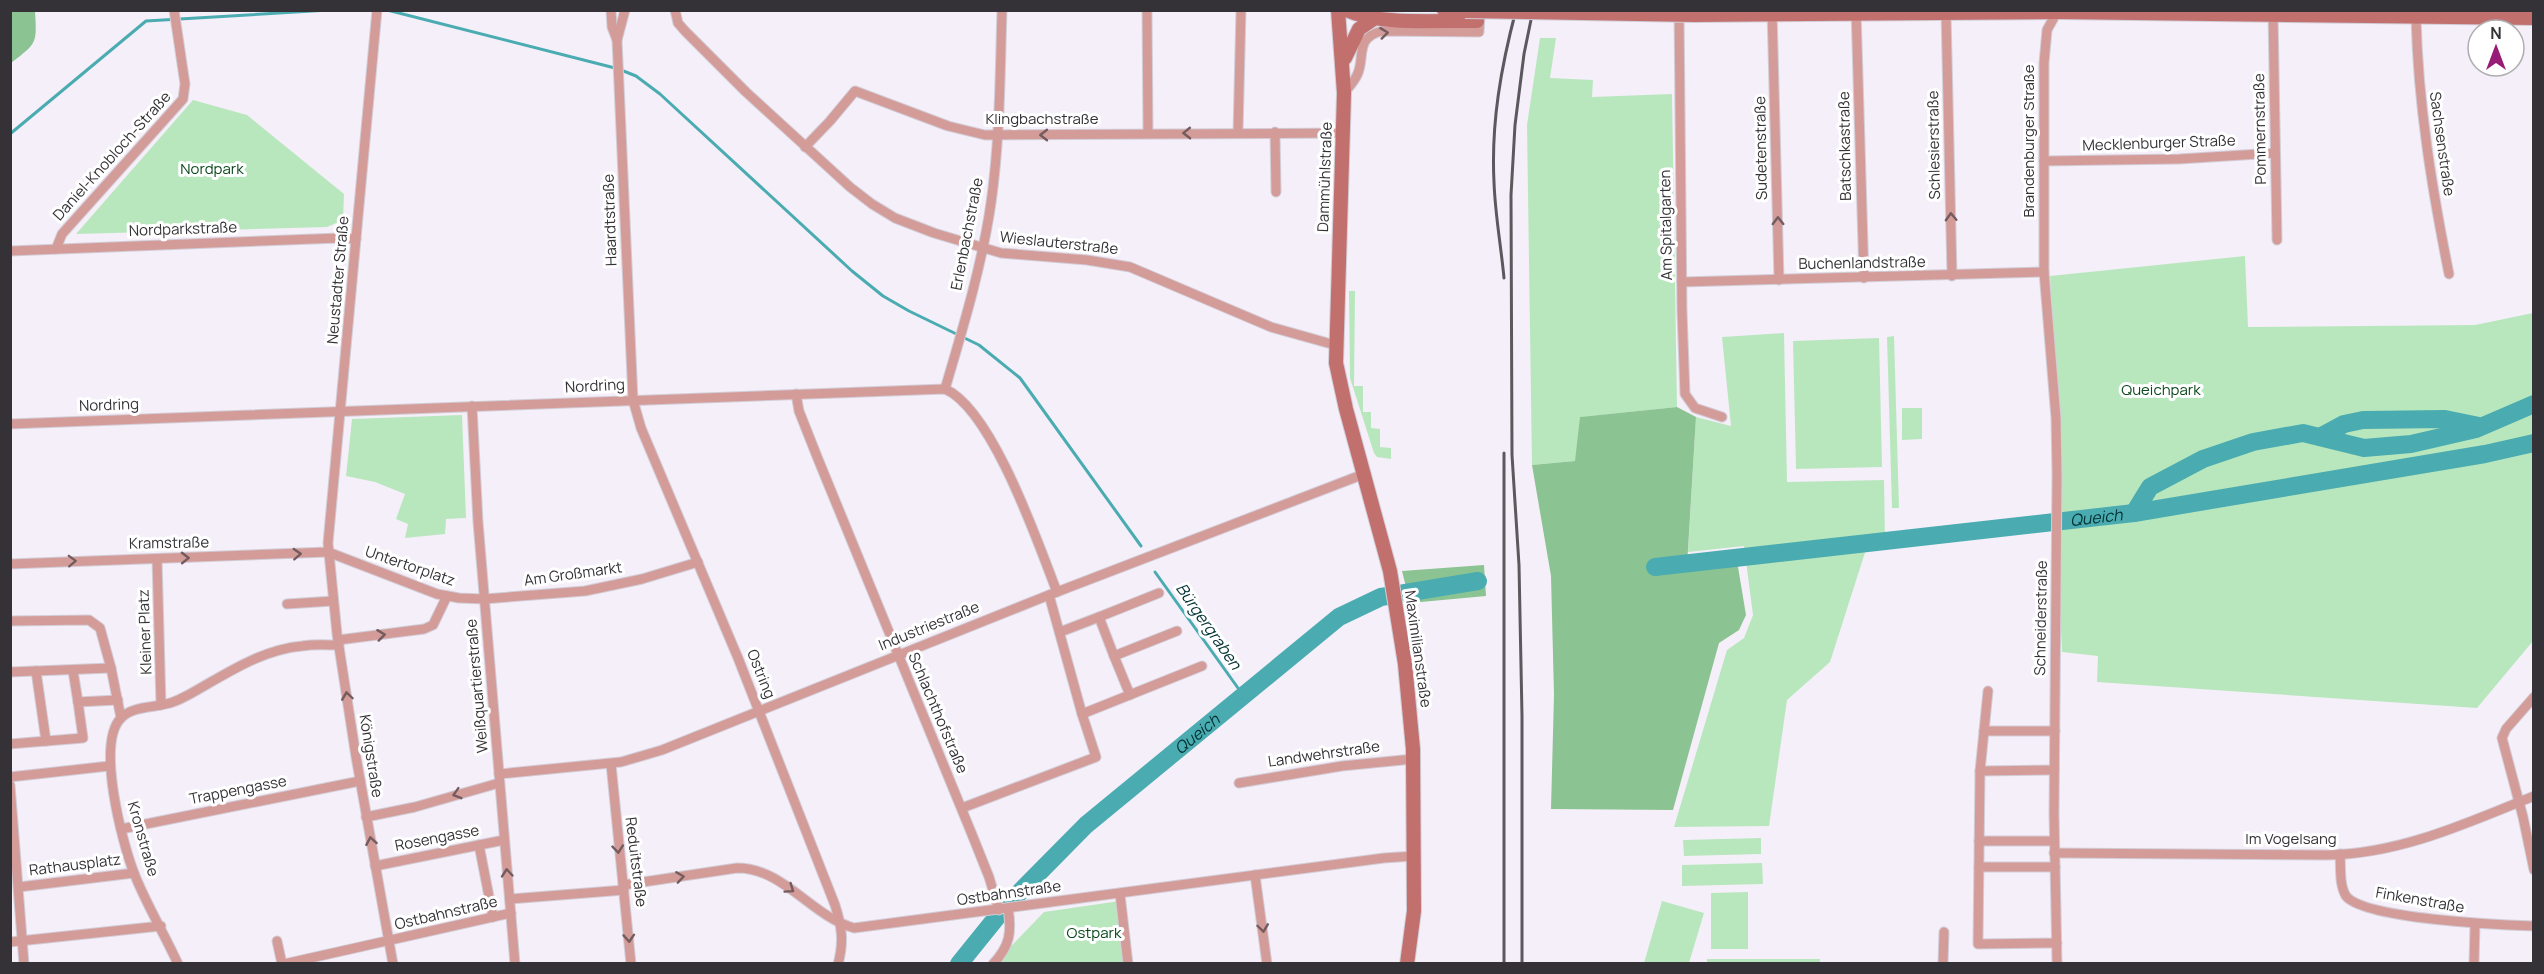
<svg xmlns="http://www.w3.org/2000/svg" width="2544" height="974" font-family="Manrope,sans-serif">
<rect width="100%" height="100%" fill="#f5effa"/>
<g fill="#b9e7bd">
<path d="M 1540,38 L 1556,38 L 1550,78 L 1593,80 L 1592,97 L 1672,94 L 1677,407 L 1581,417 L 1576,461 L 1532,465 L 1527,125 Z"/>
<path d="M 193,100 L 247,115 L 344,194 L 343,220 L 327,227 L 76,234 Z"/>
<path d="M 2245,256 L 2248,327 L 2475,325 L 2533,313 L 2533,641 L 2477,708 L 2097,682 L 2098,656 L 2062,652 C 2056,527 2055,402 2050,276 Z"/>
<path d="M 1349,291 L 1355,291 L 1354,386 L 1363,386 L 1363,412 L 1371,412 L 1371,428 L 1380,429 L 1380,447 L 1391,448 L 1391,459 L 1377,457 L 1374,453 L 1350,378 Z"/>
<path d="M 1784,333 L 1787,482 L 1884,480 L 1885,538 L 1869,540 L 1830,662 L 1787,700 L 1769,826 L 1674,827 L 1727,650 L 1744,638 L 1753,615 L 1744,546 L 1688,552 L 1696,417 L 1731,426 L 1722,337 Z"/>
<path d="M 1894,336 L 1899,508 L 1892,508 L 1887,337 Z"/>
<path d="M 1879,338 L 1882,467 L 1796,469 L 1793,341 Z"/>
<path d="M 1902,408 L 1922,408 L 1922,439 L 1902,440 Z"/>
<path d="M 462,415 L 466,518 L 446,519 L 445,534 L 405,538 L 408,524 L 396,519 L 405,494 L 375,482 L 346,476 L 352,419 Z"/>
<path d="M 1761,838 L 1761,854 L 1684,856 L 1683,840 Z"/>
<path d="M 1762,863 L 1763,884 L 1682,886 L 1682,865 Z"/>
<path d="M 1748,892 L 1748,949 L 1711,949 L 1711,893 Z"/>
<path d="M 1120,901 L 1126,963 L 994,964 L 1044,912 Z"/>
<path d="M 1662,901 L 1704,913 L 1689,963 L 1644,963 Z"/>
<path d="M 1707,959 L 1820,959 L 1820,963 L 1707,964 Z"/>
</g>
<g fill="#8cc392">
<path d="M 11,10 L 35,11 C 37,44 37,43 11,63 Z"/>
<path d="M 1677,407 L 1696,417 L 1687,566 L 1737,561 L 1746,615 L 1739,630 L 1719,643 L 1673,810 L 1551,809 L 1554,695 L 1551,576 L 1532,465 L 1575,461 L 1580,417 Z"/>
<path d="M 1484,565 L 1486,596 L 1410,603 L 1402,571 Z"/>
</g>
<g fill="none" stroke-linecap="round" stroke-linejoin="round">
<g stroke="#4aacb1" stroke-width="3">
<path d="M 387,10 L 615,68"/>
<path d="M 621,70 L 636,76 L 660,94 L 852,271 L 883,296 L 909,311 L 979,345 L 1020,378 L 1141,546"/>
<path d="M 10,134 L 146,21 L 329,10"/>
<path d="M 1155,572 L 1243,695"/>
</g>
<g stroke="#4aacb1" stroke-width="18">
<path d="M 2320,437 L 2344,424 L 2363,420 L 2445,419 L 2479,426"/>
<path d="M 2134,513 L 2150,487 L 2203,459 L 2253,442 L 2303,433 L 2364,448 L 2411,444 L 2476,429 L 2534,404"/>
<path id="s1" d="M 1655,567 L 2134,513 L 2485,454 L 2534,443"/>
<path id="s2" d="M 959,964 L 1005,907 L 1086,825 L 1339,617 L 1381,597 L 1478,581"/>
</g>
<defs>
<g id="street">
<path d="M 377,10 L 328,543 L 337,634 L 356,757 L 393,964"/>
<path d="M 611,10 L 612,27 L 617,40"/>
<path d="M 625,10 L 617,40 L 633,400 L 641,428 L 738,658 L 835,905 C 842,927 844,942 838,964"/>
<path d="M 675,10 L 678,23 L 685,31 L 746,92 L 850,187 L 872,204 L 895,218 L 934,233 L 1001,253 L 1087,260 L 1130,267 L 1271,327 L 1335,345"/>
<path d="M 1147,10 L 1148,133"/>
<path d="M 1679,10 L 1682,311 L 1685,394 L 1695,408 L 1722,417"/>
<path d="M 1772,10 L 1779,280"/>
<path d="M 1856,10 L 1864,278"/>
<path d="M 2273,12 L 2277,240"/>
<path d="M 1946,13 L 1952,276"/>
<path d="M 2416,17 C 2418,104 2432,189 2449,274"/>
<path d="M 1344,93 C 1349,87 1355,81 1358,73 C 1365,55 1355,38 1382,31 L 1479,32 L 1480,16"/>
<path d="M 1238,132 L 1241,10"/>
<path d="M 1275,132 L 1276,192"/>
<path d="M 805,147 L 830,121 L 855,91 L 948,126 L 985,135 L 1344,133"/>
<path d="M 2044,161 L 2179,159 L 2275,153"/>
<path d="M 56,249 L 62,234 L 183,99 L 185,84 L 174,10"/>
<path d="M 10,251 L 339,238 L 356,239"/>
<path d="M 1682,282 L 2044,272"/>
<path d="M 945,389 C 963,328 982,265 991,203 C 1000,140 1000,74 1002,10"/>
<path d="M 796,394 L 799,411 L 818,459 L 971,832 L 989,877 L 999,910"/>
<path d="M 472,406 L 478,522 L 515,964"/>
<path d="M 10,424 L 945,389 C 992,409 1038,543 1057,592"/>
<path d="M 157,559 L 161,705"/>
<path d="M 10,564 L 328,552 L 437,594 L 459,598 L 484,599 L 585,591 L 642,579 L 698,562"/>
<path d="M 1049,595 L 1082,714"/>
<path d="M 287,604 L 333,601"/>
<path d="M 10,621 L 89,620 L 100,628 L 111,668 L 121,718"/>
<path d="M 1060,632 L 1099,617"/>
<path d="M 338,640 L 424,629 L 433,625 L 447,596"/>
<path d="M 1114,656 L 1099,617 L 1159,593"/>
<path d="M 36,671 L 46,741"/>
<path d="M 73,671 L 78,702"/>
<path d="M 10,672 L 111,668"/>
<path d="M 1988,691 L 1980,771 L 1978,944 L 2057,943"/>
<path d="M 1130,695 L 1114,656 L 1177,631"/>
<path d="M 2534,697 L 2506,729 L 2502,738 L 2523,817 L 2534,870"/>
<path d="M 1984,731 L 2055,731"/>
<path d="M 10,744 L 83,738 L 78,702 L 118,700"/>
<path d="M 611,764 L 631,964"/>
<path d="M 1980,771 L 2054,770"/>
<path d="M 499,774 L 621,762 L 662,750 L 1049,595 L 1364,474"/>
<path d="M 10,777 L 109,766"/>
<path d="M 1239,783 L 1342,766 L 1413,759"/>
<path d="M 10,785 L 24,964"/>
<path d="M 962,808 L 1096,757 L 1082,714 L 1202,666"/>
<path d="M 366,817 L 415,807 L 499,783"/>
<path d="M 121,829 L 360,781"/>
<path d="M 1979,841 L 2054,841"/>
<path d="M 479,845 L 493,917"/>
<path d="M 2054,853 L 2327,855 C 2400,854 2467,823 2534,796"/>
<path d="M 2340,854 C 2341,867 2339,885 2346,896 C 2364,919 2501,925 2534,926"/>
<path d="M 375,866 L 504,840"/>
<path d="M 1979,867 L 2055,867"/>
<path d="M 1255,875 L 1267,964"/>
<path d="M 623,885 L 737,868 C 784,868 811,916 854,928 L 1384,858 L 1414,856"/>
<path d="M 19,887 L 134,873"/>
<path d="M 1120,894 L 1128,964"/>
<path d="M 510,899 L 624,890"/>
<path d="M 277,941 L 282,964"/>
<path d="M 10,942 L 161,926"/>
<path d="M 178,964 C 164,933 146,904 134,873 C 122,842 96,743 121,718 C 133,705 158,708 173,702 C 179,700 184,697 190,694 C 226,674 260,650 302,646 C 314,644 327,645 339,645"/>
<path d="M 284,964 L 511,913"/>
<path d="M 993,964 C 1010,946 1012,932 1008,908"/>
<path d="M 1943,964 L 1944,932"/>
<path d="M 2057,964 L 2054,813 L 2057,475 L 2056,418 L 2044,272 L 2044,63 L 2047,30 L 2057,12"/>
<path d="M 2474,964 L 2475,924"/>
</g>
<g id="secondary">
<path d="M 1338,10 L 1344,93 L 1336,363 L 1346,409 L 1390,571 L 1405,664 L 1413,749 L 1414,911 L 1407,964"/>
<path d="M 1346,10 C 1381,26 1439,20 1477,21"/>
<path d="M 1444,10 L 1465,11"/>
<path d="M 1694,15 L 2057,12 L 2534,18"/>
<path d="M 1345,58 L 1359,29 L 1375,18"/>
</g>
</defs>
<use href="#street" stroke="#d2cdd7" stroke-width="11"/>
<use href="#secondary" stroke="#d2cdd7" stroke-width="16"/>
<use href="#street" stroke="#d49c99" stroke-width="9"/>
<use href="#secondary" stroke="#c1706e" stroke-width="14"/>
<g stroke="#5b585e" stroke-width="3">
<path d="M 1504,278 C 1501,246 1495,214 1494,182 C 1491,123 1501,67 1516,10"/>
<path d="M 1504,964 L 1504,453"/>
<path d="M 1522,964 L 1522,716 L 1519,565 L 1512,455 L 1511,195 L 1515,125 L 1524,54 L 1533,10"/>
</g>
<defs>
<path id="secondary-bridge" d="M 1465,11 L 1694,15"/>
</defs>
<use href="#secondary-bridge" stroke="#d2cdd7" stroke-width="16" stroke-linecap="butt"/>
<use href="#secondary-bridge" stroke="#c1706e" stroke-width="14"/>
</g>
<defs><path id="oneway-chevron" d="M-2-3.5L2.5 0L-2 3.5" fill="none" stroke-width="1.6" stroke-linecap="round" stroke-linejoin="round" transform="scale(1.5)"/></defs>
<g stroke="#745c5e">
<use href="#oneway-chevron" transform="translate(1384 33) rotate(-7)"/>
<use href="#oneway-chevron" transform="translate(1187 133) rotate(179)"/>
<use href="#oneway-chevron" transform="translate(1044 135) rotate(180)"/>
<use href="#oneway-chevron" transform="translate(1951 217) rotate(-92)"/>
<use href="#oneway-chevron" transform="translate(1778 221) rotate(-91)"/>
<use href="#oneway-chevron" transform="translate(297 554) rotate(-3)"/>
<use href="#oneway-chevron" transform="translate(185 558) rotate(-1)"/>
<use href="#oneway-chevron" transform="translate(72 561) rotate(-2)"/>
<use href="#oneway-chevron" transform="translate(381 635) rotate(-7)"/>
<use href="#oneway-chevron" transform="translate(347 696) rotate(-98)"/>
<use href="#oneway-chevron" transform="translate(457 794) rotate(163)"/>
<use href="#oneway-chevron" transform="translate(371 841) rotate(-100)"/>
<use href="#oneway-chevron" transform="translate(618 849) rotate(84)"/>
<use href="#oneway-chevron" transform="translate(507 873) rotate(-95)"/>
<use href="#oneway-chevron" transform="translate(680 877) rotate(-8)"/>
<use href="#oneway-chevron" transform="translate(790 889) rotate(35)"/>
<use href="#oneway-chevron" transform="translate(1263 928) rotate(82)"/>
<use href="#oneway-chevron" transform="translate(629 938) rotate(86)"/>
</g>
<g text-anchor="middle" stroke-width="6" stroke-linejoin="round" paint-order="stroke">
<g font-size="15" fill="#343236" stroke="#fff">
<text x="1042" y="124">Klingbachstraße</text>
<text transform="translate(2260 129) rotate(-91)" y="5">Pommernstraße</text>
<text transform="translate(2029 141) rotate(-90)" y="5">Brandenburger Straße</text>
<text transform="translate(2159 143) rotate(-2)" y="5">Mecklenburger Straße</text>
<text transform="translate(2442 144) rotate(82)" y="5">Sachsenstraße</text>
<text transform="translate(1934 145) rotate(-91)" y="5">Schlesierstraße</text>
<text transform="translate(1845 146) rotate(-91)" y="5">Batschkastraße</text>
<text transform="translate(1761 148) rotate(-91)" y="5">Sudetenstraße</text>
<text transform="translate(112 156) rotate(-48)" y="5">Daniel-Knobloch-Straße</text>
<text transform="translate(1325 177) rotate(-88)" y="5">Dammühlstraße</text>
<text transform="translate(610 220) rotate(-92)" y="5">Haardtstraße</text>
<text transform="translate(1666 225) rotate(-91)" y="5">Am Spitalgarten</text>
<text transform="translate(183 229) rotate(-2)" y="5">Nordparkstraße</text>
<text transform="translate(967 234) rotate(-79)" y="5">Erlenbachstraße</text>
<text transform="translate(1059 243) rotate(6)" y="5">Wieslauterstraße</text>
<text transform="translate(1862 263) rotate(-1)" y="5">Buchenlandstraße</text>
<text transform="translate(338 280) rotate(-85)" y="5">Neustadter Straße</text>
<text transform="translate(595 386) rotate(-3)" y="5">Nordring</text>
<text transform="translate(109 405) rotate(-2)" y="5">Nordring</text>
<text transform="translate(169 543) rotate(-1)" y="5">Kramstraße</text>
<text transform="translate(410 566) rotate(19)" y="5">Untertorplatz</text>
<text transform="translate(573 574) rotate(-8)" y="5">Am Großmarkt</text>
<text transform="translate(2041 618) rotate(-89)" y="5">Schneiderstraße</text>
<text transform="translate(929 626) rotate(-22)" y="5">Industriestraße</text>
<text transform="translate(145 632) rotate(-92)" y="5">Kleiner Platz</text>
<text transform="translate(1418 649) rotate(82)" y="5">Maximilianstraße</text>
<text transform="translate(761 674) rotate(68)" y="5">Ostring</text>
<text transform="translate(477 686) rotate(-95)" y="5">Weißquartierstraße</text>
<text transform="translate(938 713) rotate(67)" y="5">Schlachthofstraße</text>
<text transform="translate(1324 754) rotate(-8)" y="5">Landwehrstraße</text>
<text transform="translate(371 756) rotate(81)" y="5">Königstraße</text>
<text transform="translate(238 790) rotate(-11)" y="5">Trappengasse</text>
<text transform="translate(437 838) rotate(-11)" y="5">Rosengasse</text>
<text transform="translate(143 839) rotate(74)" y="5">Kronstraße</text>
<text x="2291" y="844">Im Vogelsang</text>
<text transform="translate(636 862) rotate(83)" y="5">Reduitstraße</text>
<text transform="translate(75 865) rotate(-7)" y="5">Rathausplatz</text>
<text transform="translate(1009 893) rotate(-8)" y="5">Ostbahnstraße</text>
<text transform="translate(2420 900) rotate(10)" y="5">Finkenstraße</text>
<text transform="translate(446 913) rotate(-13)" y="5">Ostbahnstraße</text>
</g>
<g font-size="15" fill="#0c491c" stroke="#fff">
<text x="212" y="174">Nordpark</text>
<text x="2161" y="395">Queichpark</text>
<text x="1094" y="938">Ostpark</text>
</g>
<g font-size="16" font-style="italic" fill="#003032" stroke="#fff">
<text dy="6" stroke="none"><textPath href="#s1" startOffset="444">Queich</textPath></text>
<text transform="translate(1209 626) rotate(55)" y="6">Bürgergraben</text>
<text dy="6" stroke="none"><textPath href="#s2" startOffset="332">Queich</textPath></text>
</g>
</g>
<rect width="2544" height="974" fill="none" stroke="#343236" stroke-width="24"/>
<g transform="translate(2496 48)"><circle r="28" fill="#ffffff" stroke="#aeadaf" stroke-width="1.5"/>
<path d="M0-4.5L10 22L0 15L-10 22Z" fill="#981d77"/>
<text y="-9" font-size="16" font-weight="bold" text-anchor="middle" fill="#343236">N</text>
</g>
</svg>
